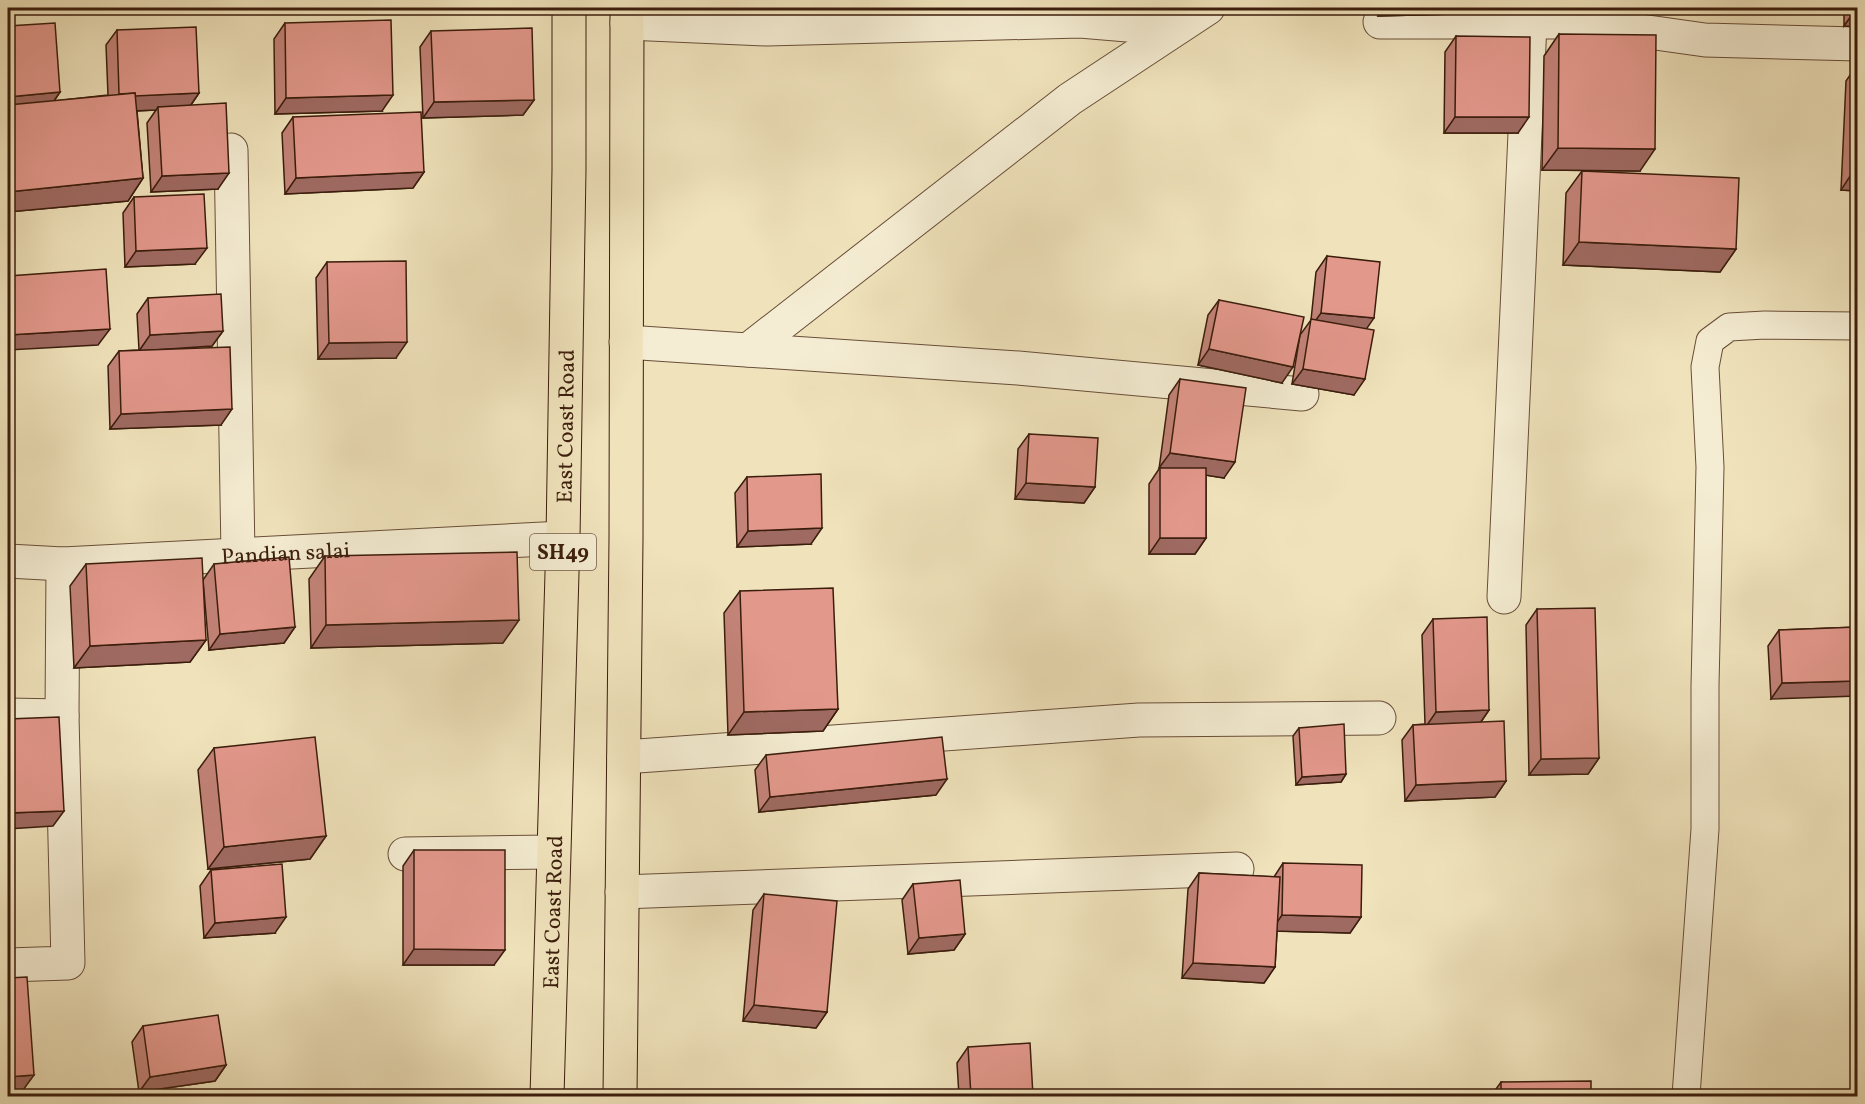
<svg xmlns="http://www.w3.org/2000/svg" width="1865" height="1104" font-family="Vollkorn,serif">
<rect width="100%" height="100%" fill="#f0e3bc"/>
<filter id="stains"><feTurbulence type="fractalNoise" baseFrequency=".00333" numOctaves="4"/><feColorMatrix values="0 0 0 0 .2 0 0 0 0 .09 0 0 0 0 .02 0 0 0 .5 -.17"/></filter>
<radialGradient id="worn" r=".72"><stop offset=".6" stop-color="#630" stop-opacity="0"/><stop offset="1" stop-color="#630" stop-opacity=".3"/></radialGradient>
<g fill="none" stroke-linecap="round" stroke-linejoin="round">
<defs>
<path id="service" d="M 1686,1096 L 1705,829 L 1705,686 L 1710,467 L 1705,367 L 1710,341 L 1729,327 L 1765,325 L 1858,326"/>
<g id="minor">
<path d="M 1380,22 L 1577,22 L 1705,40 L 1858,44"/>
<path d="M 627,23 L 767,29 L 1080,21 L 1175,29"/>
<path d="M 231,150 L 238,554"/>
<path d="M 626,342 L 1018,368 L 1302,394"/>
<path d="M 748,350 L 1070,99 L 1208,8"/>
<path id="s1" d="M 8,561 L 63,564 L 563,538"/>
<path d="M 1504,597 L 1530,23"/>
<path d="M 8,715 L 62,716"/>
<path d="M 624,757 L 1139,720 L 1379,718"/>
<path d="M 405,854 L 553,852"/>
<path d="M 622,892 L 1237,869"/>
<path d="M 8,965 L 68,963 L 62,716 L 63,564"/>
</g>
<g id="primary">
<path id="s2" d="M 547,1096 L 563,538 L 569,169 L 569,8"/>
<path d="M 620,1096 L 626,539 L 627,8"/>
</g>
</defs>
<use href="#service" stroke="#684e38" stroke-width="29"/>
<use href="#minor" stroke="#684e38" stroke-width="35"/>
<use href="#primary" stroke="#3b1d0c" stroke-width="35"/>
<use href="#service" stroke="#f5edd3" stroke-width="27"/>
<use href="#minor" stroke="#f5edd3" stroke-width="33"/>
<use href="#primary" stroke="#f0e3bc" stroke-width="33"/>
</g>
<g fill="#c38378" stroke="#3b1d0c" stroke-width="1.5">
<path d="M 1378,8 L 1461,8 L 1456,14 L 1378,16 Z"/>
<path d="M 1844,8 L 1857,8 L 1844,26 Z"/>
<path d="M 285,23 L 382,111 L 275,114 L 274,39 Z"/>
<path d="M 8,26 L 60,92 L 54,101 L 108,95 L 106,45 L 117,30 L 199,93 L 191,105 L 218,189 L 151,192 L 147,123 L 156,110 L 137,111 L 143,178 L 128,201 L 8,212 Z"/>
<path d="M 431,31 L 534,100 L 523,115 L 423,118 L 420,47 Z"/>
<path d="M 1559,34 L 1640,171 L 1542,170 L 1544,56 Z"/>
<path d="M 1456,36 L 1518,133 L 1444,133 L 1445,52 Z"/>
<path d="M 1857,65 L 1857,191 L 1841,190 L 1846,81 Z"/>
<path d="M 293,117 L 424,172 L 413,188 L 285,194 L 282,133 Z"/>
<path d="M 1582,171 L 1736,249 L 1720,272 L 1563,265 L 1566,193 Z"/>
<path d="M 134,197 L 195,264 L 125,267 L 123,213 Z"/>
<path d="M 1327,256 L 1366,329 L 1354,395 L 1292,384 L 1300,335 L 1311,320 L 1316,272 Z"/>
<path d="M 327,262 L 396,358 L 318,359 L 316,278 Z"/>
<path d="M 148,298 L 223,331 L 212,346 L 163,349 L 221,425 L 110,429 L 108,366 L 119,351 L 139,350 L 137,314 Z"/>
<path d="M 1219,300 L 1282,383 L 1198,365 L 1208,315 Z"/>
<path d="M 1180,379 L 1224,478 L 1206,475 L 1206,538 L 1195,554 L 1149,554 L 1149,484 L 1159,469 L 1169,395 Z"/>
<path d="M 1029,434 L 1095,487 L 1084,503 L 1015,499 L 1018,449 Z"/>
<path d="M 747,477 L 811,544 L 737,547 L 735,493 Z"/>
<path d="M 325,556 L 503,643 L 311,648 L 309,579 Z"/>
<path d="M 86,564 L 206,640 L 190,662 L 74,668 L 70,586 Z"/>
<path d="M 214,564 L 295,627 L 284,643 L 209,650 L 203,580 Z"/>
<path d="M 740,591 L 838,709 L 823,731 L 728,735 L 724,613 Z"/>
<path d="M 1537,609 L 1599,758 L 1588,774 L 1529,775 L 1526,625 Z"/>
<path d="M 1433,619 L 1489,710 L 1481,722 L 1506,781 L 1495,797 L 1405,801 L 1402,740 L 1413,725 L 1425,724 L 1422,635 Z"/>
<path d="M 1857,627 L 1771,699 L 1768,646 L 1779,630 Z"/>
<path d="M 1299,728 L 1346,774 L 1341,782 L 1296,785 L 1293,736 Z"/>
<path d="M 214,748 L 326,836 L 310,859 L 208,869 L 198,770 Z"/>
<path d="M 766,755 L 936,795 L 759,812 L 755,770 Z"/>
<path d="M 414,850 L 494,965 L 403,965 L 403,866 Z"/>
<path d="M 1283,863 L 1361,917 L 1350,933 L 1277,931 L 1275,967 L 1264,983 L 1182,978 L 1188,889 L 1199,873 L 1274,877 Z"/>
<path d="M 211,870 L 275,933 L 204,938 L 200,886 Z"/>
<path d="M 913,884 L 965,934 L 954,950 L 908,954 L 902,900 Z"/>
<path d="M 764,894 L 827,1012 L 816,1028 L 743,1021 L 753,910 Z"/>
<path d="M 143,1026 L 226,1065 L 215,1081 L 139,1092 L 132,1042 Z"/>
<path d="M 968,1047 L 1033,1096 L 959,1096 L 957,1063 Z"/>
<path d="M 1501,1082 L 1591,1096 L 1491,1096 Z"/>
</g>
<g fill="#9f6a62" stroke="#3b1d0c" stroke-width="1.5">
<path d="M 1384,8 L 1461,8 L 1456,14 L 1378,16 Z"/>
<path d="M 1556,8 L 1608,8 L 1606,11 Z"/>
<path d="M 1857,8 L 1857,27 L 1844,26 Z"/>
<path d="M 60,92 L 49,108 L 8,112 L 8,97 Z"/>
<path d="M 199,93 L 188,109 L 158,107 L 156,110 L 108,112 L 119,96 Z"/>
<path d="M 393,95 L 382,111 L 275,114 L 286,98 Z"/>
<path d="M 534,100 L 523,115 L 423,118 L 434,102 Z"/>
<path d="M 1455,117 L 1529,117 L 1518,133 L 1444,133 Z"/>
<path d="M 1558,148 L 1655,149 L 1640,171 L 1542,170 Z"/>
<path d="M 1856,167 L 1857,168 L 1857,191 L 1841,190 Z"/>
<path d="M 424,172 L 413,188 L 285,194 L 296,178 Z"/>
<path d="M 229,173 L 218,189 L 151,192 L 162,176 Z"/>
<path d="M 143,178 L 128,201 L 8,212 L 8,192 Z"/>
<path d="M 1579,242 L 1736,249 L 1720,272 L 1563,265 Z"/>
<path d="M 207,248 L 195,264 L 125,267 L 136,251 Z"/>
<path d="M 1321,313 L 1374,318 L 1363,334 L 1310,328 Z"/>
<path d="M 110,329 L 98,345 L 8,350 L 8,335 Z"/>
<path d="M 223,331 L 212,346 L 139,351 L 150,335 Z"/>
<path d="M 407,342 L 396,358 L 318,359 L 329,343 Z"/>
<path d="M 1209,349 L 1293,367 L 1282,383 L 1198,365 Z"/>
<path d="M 1303,369 L 1365,379 L 1354,395 L 1292,384 Z"/>
<path d="M 232,409 L 221,425 L 110,429 L 121,414 Z"/>
<path d="M 1170,453 L 1235,462 L 1224,478 L 1159,468 Z"/>
<path d="M 1026,483 L 1095,487 L 1084,503 L 1015,499 Z"/>
<path d="M 822,528 L 811,544 L 737,547 L 748,531 Z"/>
<path d="M 1160,538 L 1206,538 L 1195,554 L 1149,554 Z"/>
<path d="M 519,620 L 503,643 L 311,648 L 326,625 Z"/>
<path d="M 295,627 L 284,643 L 209,650 L 220,634 Z"/>
<path d="M 206,640 L 190,662 L 74,668 L 90,646 Z"/>
<path d="M 1857,681 L 1857,696 L 1771,699 L 1782,683 Z"/>
<path d="M 838,709 L 823,731 L 728,735 L 744,712 Z"/>
<path d="M 1489,710 L 1478,726 L 1425,728 L 1436,712 Z"/>
<path d="M 1599,758 L 1588,774 L 1529,775 L 1541,759 Z"/>
<path d="M 1346,774 L 1341,782 L 1296,785 L 1302,777 Z"/>
<path d="M 947,779 L 936,795 L 759,812 L 770,797 Z"/>
<path d="M 1506,781 L 1495,797 L 1405,801 L 1416,785 Z"/>
<path d="M 64,811 L 53,826 L 8,829 L 8,813 Z"/>
<path d="M 326,836 L 310,859 L 208,869 L 224,847 Z"/>
<path d="M 1282,915 L 1361,917 L 1350,933 L 1271,931 Z"/>
<path d="M 286,917 L 275,933 L 204,938 L 215,923 Z"/>
<path d="M 965,934 L 954,950 L 908,954 L 919,938 Z"/>
<path d="M 414,949 L 505,950 L 494,965 L 403,965 Z"/>
<path d="M 1193,963 L 1275,967 L 1264,983 L 1182,978 Z"/>
<path d="M 754,1005 L 827,1012 L 816,1028 L 743,1021 Z"/>
<path d="M 226,1065 L 215,1081 L 139,1092 L 150,1077 Z"/>
<path d="M 34,1075 L 23,1090 L 8,1092 L 8,1077 Z"/>
</g>
<g fill="#e3988c" stroke="#3b1d0c" stroke-width="1.5">
<path d="M 391,20 L 393,95 L 286,98 L 285,23 Z"/>
<path d="M 55,23 L 60,92 L 8,97 L 8,26 Z"/>
<path d="M 196,27 L 199,93 L 135,96 L 135,93 L 119,94 L 117,30 Z"/>
<path d="M 532,28 L 534,100 L 434,102 L 431,31 Z"/>
<path d="M 1559,34 L 1656,35 L 1655,149 L 1558,148 Z"/>
<path d="M 1456,36 L 1530,37 L 1529,117 L 1455,117 Z"/>
<path d="M 135,93 L 143,178 L 8,192 L 8,105 Z"/>
<path d="M 226,103 L 229,173 L 162,176 L 158,107 Z"/>
<path d="M 421,112 L 424,172 L 296,178 L 293,117 Z"/>
<path d="M 1582,171 L 1739,178 L 1736,249 L 1579,242 Z"/>
<path d="M 204,194 L 207,248 L 136,251 L 134,197 Z"/>
<path d="M 1327,256 L 1380,262 L 1374,318 L 1321,313 Z"/>
<path d="M 406,261 L 407,342 L 329,343 L 327,262 Z"/>
<path d="M 106,269 L 110,329 L 8,335 L 8,276 Z"/>
<path d="M 221,294 L 223,331 L 150,335 L 148,298 Z"/>
<path d="M 1219,300 L 1304,317 L 1293,367 L 1209,349 Z"/>
<path d="M 1311,319 L 1374,330 L 1365,379 L 1303,369 Z"/>
<path d="M 230,347 L 232,409 L 121,414 L 119,351 Z"/>
<path d="M 1180,379 L 1246,388 L 1235,462 L 1170,453 Z"/>
<path d="M 1029,434 L 1098,438 L 1095,487 L 1026,483 Z"/>
<rect x="1160" y="468" width="46" height="70"/>
<path d="M 821,474 L 822,528 L 748,531 L 747,477 Z"/>
<path d="M 517,552 L 519,620 L 326,625 L 325,556 Z"/>
<path d="M 289,557 L 295,627 L 220,634 L 214,564 Z"/>
<path d="M 202,558 L 206,640 L 90,646 L 86,564 Z"/>
<path d="M 833,588 L 838,709 L 744,712 L 740,591 Z"/>
<path d="M 1595,608 L 1599,758 L 1541,759 L 1537,609 Z"/>
<path d="M 1487,617 L 1489,710 L 1436,712 L 1433,619 Z"/>
<path d="M 1857,627 L 1857,681 L 1782,683 L 1779,630 Z"/>
<path d="M 59,717 L 64,811 L 8,813 L 8,719 Z"/>
<path d="M 1504,721 L 1506,781 L 1416,785 L 1413,725 Z"/>
<path d="M 1344,724 L 1346,774 L 1302,777 L 1299,728 Z"/>
<path d="M 315,737 L 326,836 L 224,847 L 214,748 Z"/>
<path d="M 942,737 L 947,779 L 770,797 L 766,755 Z"/>
<path d="M 414,850 L 505,850 L 505,950 L 414,949 Z"/>
<path d="M 1283,863 L 1362,865 L 1361,917 L 1282,915 Z"/>
<path d="M 282,864 L 286,917 L 215,923 L 211,870 Z"/>
<path d="M 1199,873 L 1280,877 L 1275,967 L 1193,963 Z"/>
<path d="M 960,880 L 965,934 L 919,938 L 913,884 Z"/>
<path d="M 764,894 L 837,901 L 827,1012 L 754,1005 Z"/>
<path d="M 27,977 L 34,1075 L 8,1077 L 8,978 Z"/>
<path d="M 218,1015 L 226,1065 L 150,1077 L 143,1026 Z"/>
<path d="M 1030,1043 L 1033,1096 L 971,1096 L 968,1047 Z"/>
<path d="M 1591,1081 L 1591,1096 L 1501,1096 L 1501,1082 Z"/>
<path d="M 77,1094 L 77,1096 L 32,1096 Z"/>
</g>
<g text-anchor="middle" stroke-width="5" stroke-linejoin="round" paint-order="stroke">
<rect fill="#f5edd3" stroke="#735b48" stroke-width="1.5" x="530" y="534" width="66" height="36" rx="4.5"/>
<g font-size="21" font-weight="bold" fill="#3b1d0c">
<text x="563" y="559">SH49</text>
</g>
<g font-size="22" fill="#3b1d0c" stroke="#f5edd3">
<text dy="8" stroke="none"><textPath href="#s2" startOffset="670">East Coast Road</textPath></text>
<text dy="8" stroke="none"><textPath href="#s1" startOffset="278">Pandian salai</textPath></text>
<text dy="8" stroke="none"><textPath href="#s2" startOffset="184">East Coast Road</textPath></text>
</g>
</g>
<rect width="1865" height="1104" fill="none" stroke="#f0e3bc" stroke-width="30"/>
<rect x="9" y="9" width="1847" height="1086" fill="none" stroke="#3b1d0c" stroke-width="3"/>
<rect x="15" y="15" width="1835" height="1074" fill="none" stroke="#3b1d0c" stroke-width="1.5"/>
<rect width="100%" height="100%" filter="url(#stains)"/>
<rect width="100%" height="100%" fill="url(#worn)"/>
</svg>
